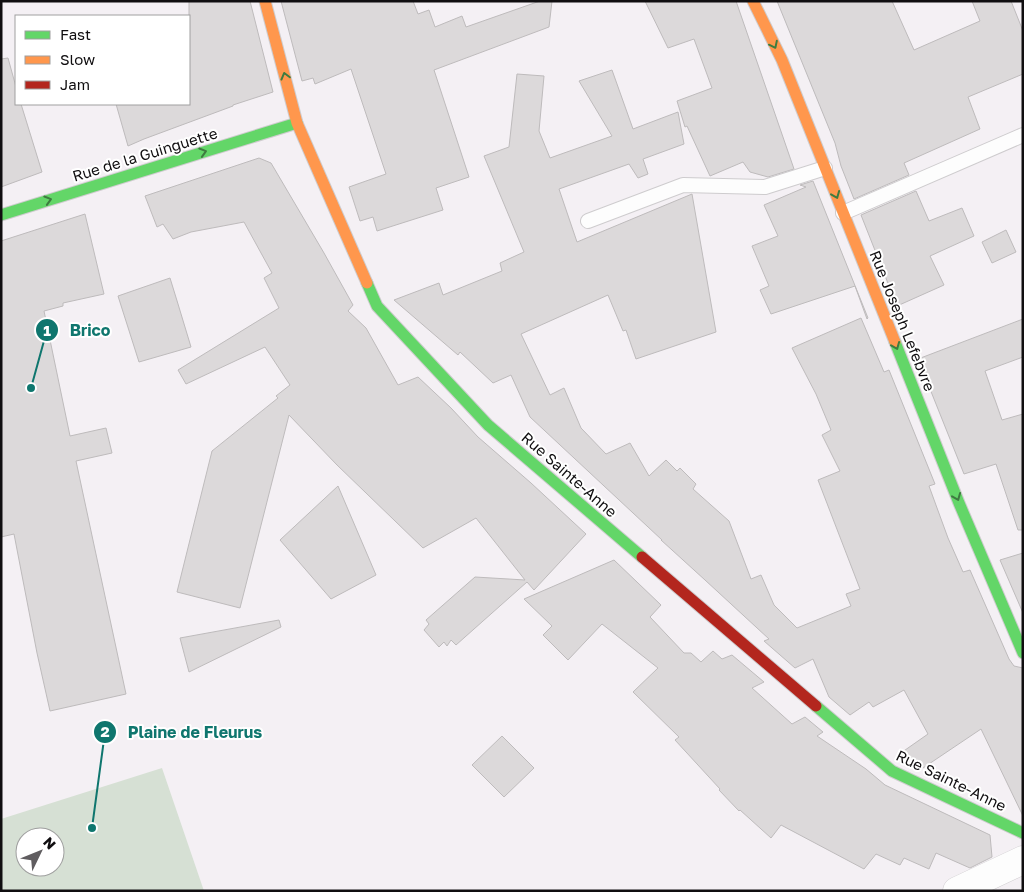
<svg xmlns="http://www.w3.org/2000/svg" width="1024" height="892" font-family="'Golos Text',sans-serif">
<rect width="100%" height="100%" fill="#f4f0f4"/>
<path fill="#d6e0d4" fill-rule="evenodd" d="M 162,768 L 204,891 L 1,891 L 1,819 ZM 25,837 L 55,837 L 55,867 L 25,867 Z"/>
<g fill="#dcd9da" stroke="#bebbbc">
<path d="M 189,1 L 250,1 L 273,92 L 233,105 L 233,106 L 144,139 L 128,146 L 116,104 L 189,104 Z"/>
<path d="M 281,1 L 413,1 L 418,14 L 429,10 L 435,27 L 462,16 L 466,27 L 540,1 L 552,1 L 549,27 L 434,70 L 469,177 L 436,188 L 443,210 L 377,231 L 373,217 L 360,221 L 349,187 L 386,174 L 351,69 L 315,84 L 313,78 L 302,81 Z"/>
<path d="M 645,1 L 736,1 L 794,169 L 768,177 L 750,172 L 743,162 L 710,176 L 687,126 L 685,127 L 677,101 L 712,88 L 694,39 L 668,48 Z"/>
<path d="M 777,1 L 892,1 L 914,50 L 980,21 L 972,1 L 1011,1 L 1023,31 L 1023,74 L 968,97 L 980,129 L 904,163 L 909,175 L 854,199 L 841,166 L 835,143 Z"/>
<path d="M 8,58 L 16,87 L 16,104 L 21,104 L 42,172 L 1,187 L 1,59 Z"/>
<path d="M 612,70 L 633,129 L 678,112 L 684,144 L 643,159 L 648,174 L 638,178 L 629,164 L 559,189 L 577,242 L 692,194 L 716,332 L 636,359 L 626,330 L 623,331 L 608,295 L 521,334 L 550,395 L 564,388 L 581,428 L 606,454 L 630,443 L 649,476 L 666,460 L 677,471 L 680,468 L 696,484 L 693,489 L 729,521 L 751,579 L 761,575 L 774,605 L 797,628 L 851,606 L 846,594 L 860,589 L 818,480 L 840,471 L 822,435 L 831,430 L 816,394 L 792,348 L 861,318 L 884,372 L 889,370 L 935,484 L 929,486 L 948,538 L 963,572 L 970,570 L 1009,659 L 1014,666 L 1023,668 L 1023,816 L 981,729 L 923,768 L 901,758 L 898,755 L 928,734 L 904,690 L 873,707 L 869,702 L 850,715 L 829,697 L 813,659 L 795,668 L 764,641 L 769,639 L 705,580 L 661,540 L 662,540 L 530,417 L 511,375 L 493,383 L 460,352 L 458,355 L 394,300 L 439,283 L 443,295 L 502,271 L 500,263 L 524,252 L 484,156 L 509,147 L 517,74 L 544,76 L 539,131 L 550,158 L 612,136 L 579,81 Z"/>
<path d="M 259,158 L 271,163 L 324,253 L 353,305 L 348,311 L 366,328 L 398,385 L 418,377 L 451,408 L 478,437 L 531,483 L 586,534 L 534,590 L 527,582 L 456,645 L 451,640 L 447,646 L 444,642 L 439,647 L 424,630 L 429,624 L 426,620 L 475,577 L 525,580 L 476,518 L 423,548 L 337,465 L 289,415 L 240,608 L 177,592 L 212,451 L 278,398 L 276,396 L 290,385 L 265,347 L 186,384 L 178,370 L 279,308 L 264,278 L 272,273 L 244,222 L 191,232 L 173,239 L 163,224 L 157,227 L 145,196 Z"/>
<path d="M 813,181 L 868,318 L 867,319 L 855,286 L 771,314 L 760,290 L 769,286 L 752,246 L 778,236 L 764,205 L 806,187 L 800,185 Z"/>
<path d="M 916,191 L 929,221 L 962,208 L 974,236 L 930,256 L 944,285 L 897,306 L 861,215 Z"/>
<path d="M 85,214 L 104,294 L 63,303 L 63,306 L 44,311 L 70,436 L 106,428 L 112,453 L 76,461 L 126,694 L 50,711 L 37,653 L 14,534 L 1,537 L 1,241 Z"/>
<path d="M 1006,230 L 1016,252 L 992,263 L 982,242 Z"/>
<path d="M 170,278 L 178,304 L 191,347 L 139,362 L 118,296 Z"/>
<path d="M 1023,319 L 1023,357 L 985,371 L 1002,420 L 1023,414 L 1023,530 L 1018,530 L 996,464 L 964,474 L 918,359 Z"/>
<path d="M 338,486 L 376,575 L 331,599 L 280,540 Z"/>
<path d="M 1023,553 L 1023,613 L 1000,560 Z"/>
<path d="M 614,560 L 661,605 L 650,617 L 684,653 L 691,653 L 701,662 L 713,651 L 722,659 L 732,655 L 764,682 L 752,688 L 792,724 L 805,717 L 823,732 L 817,736 L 866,769 L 885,785 L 990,835 L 992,857 L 970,868 L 936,853 L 929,869 L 904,858 L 900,865 L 876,854 L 864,869 L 781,825 L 771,838 L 740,810 L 739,811 L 719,790 L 720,789 L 675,740 L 679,737 L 633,692 L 658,668 L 602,624 L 568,660 L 543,635 L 552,626 L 524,599 Z"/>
<path d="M 279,620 L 281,627 L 189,672 L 180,638 Z"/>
<path d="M 502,736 L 534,768 L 504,797 L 472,765 Z"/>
</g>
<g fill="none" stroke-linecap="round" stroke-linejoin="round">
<defs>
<g id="lane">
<path d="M 843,213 L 1023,135"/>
<path d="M 588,221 L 683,185 L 765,187 L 825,168"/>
</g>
<path id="street" d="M 957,891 L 1023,860"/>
<g id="fast">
<path d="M 1,215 L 297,123"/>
<path d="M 367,283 L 377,306 L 488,425 L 642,557"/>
<path d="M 895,342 L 959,503 L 1023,653"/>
<path d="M 816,706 L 892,771 L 1023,833"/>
</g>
<g id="slow">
<path d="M 265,1 L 297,123 L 367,283"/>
<path d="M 753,1 L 782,60 L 895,342"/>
</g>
<path id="jam" d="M 642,557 L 816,706"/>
</defs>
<use href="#lane" stroke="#ceccce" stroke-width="16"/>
<use href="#street" stroke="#ceccce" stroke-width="29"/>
<use href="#fast" stroke="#ceccce" stroke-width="13"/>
<use href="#slow" stroke="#ceccce" stroke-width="13"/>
<use href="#jam" stroke="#ceccce" stroke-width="13"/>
<use href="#lane" stroke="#fdfdfd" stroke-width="14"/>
<use href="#street" stroke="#fdfdfd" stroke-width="28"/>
<use href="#fast" stroke="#63d668" stroke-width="11"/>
<use href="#slow" stroke="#ff974d" stroke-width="11"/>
<use href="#jam" stroke="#b3261e" stroke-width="11"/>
</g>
<defs><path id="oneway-chevron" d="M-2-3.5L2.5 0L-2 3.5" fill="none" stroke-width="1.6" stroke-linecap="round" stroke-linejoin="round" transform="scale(1.25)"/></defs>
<g stroke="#3e7c40">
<use href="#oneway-chevron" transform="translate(774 45) rotate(64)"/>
<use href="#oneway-chevron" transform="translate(285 76) rotate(-105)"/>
<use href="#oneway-chevron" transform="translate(203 152) rotate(-17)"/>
<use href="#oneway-chevron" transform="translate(836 195) rotate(68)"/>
<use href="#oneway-chevron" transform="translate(48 200) rotate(-17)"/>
<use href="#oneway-chevron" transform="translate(896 346) rotate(68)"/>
<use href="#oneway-chevron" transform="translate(957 497) rotate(68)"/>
</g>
<g text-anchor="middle" stroke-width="4" stroke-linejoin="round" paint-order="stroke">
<g font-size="15" fill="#100e10" stroke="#fff">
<text transform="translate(145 155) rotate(-17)" y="5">Rue de la Guinguette</text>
<text transform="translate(902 321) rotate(68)" y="5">Rue Joseph Lefebvre</text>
<text transform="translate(569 475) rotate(41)" y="5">Rue Sainte-Anne</text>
<text transform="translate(951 781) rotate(26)" y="5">Rue Sainte-Anne</text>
</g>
</g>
<path fill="none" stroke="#0f766e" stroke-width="2" d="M31 388L47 330M92 828L105 732"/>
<g fill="#0f766e" stroke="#fff" stroke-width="2">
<circle cx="31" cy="388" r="5"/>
<circle cx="92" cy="828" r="5"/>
<circle cx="47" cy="330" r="12"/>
<circle cx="105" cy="732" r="12"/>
</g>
<g font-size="15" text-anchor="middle" font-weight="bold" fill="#fff">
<text x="47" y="336">1</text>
<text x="105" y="737">2</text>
</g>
<g font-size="16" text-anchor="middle" font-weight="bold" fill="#0f766e" stroke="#fff" stroke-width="4" stroke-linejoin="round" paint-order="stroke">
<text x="90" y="336">Brico</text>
<text x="195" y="738">Plaine de Fleurus</text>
</g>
<rect width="1024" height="892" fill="none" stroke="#100e10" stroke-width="5"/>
<rect x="15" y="15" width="175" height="90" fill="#ffffff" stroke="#9f9f9f"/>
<rect x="25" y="31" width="25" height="8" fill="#63d668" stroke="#9f9f9f"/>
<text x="60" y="40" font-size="15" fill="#100e10">Fast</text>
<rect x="25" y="56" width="25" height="8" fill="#ff974d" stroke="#9f9f9f"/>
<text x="60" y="65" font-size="15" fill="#100e10">Slow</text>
<rect x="25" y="81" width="25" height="8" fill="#b3261e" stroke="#9f9f9f"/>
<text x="60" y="90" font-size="15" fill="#100e10">Jam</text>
<g transform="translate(40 852) rotate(47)"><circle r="24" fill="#ffffff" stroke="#9f9f9f"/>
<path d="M0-4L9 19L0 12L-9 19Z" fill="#605d60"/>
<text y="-8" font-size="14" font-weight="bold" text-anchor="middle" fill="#100e10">N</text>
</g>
</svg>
